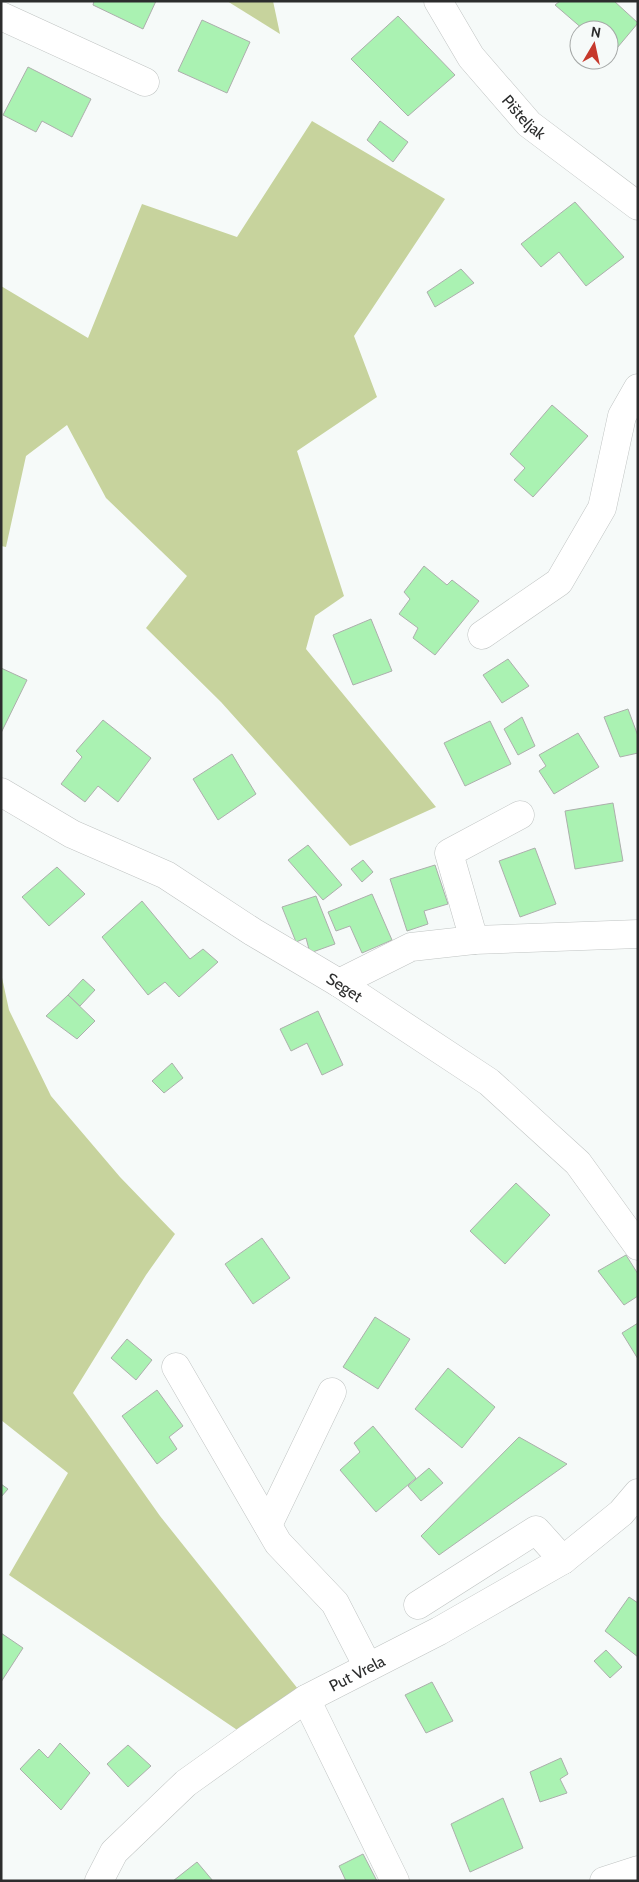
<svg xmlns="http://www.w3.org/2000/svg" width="639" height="1882" font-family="Cabin,sans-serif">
<rect width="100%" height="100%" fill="#f6faf9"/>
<g fill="#c7d39d">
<path d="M 227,1 L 273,1 L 280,34 Z"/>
<path d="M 312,121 L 445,199 L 354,336 L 377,397 L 297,451 L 344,596 L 315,616 L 306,649 L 436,807 L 350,846 L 221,702 L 146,628 L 187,576 L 106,498 L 67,425 L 26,456 L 6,547 L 1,546 L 1,286 L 88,338 L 142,204 L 237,237 Z"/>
<path d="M 1,973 L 9,1010 L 51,1096 L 120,1177 L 175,1234 L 146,1275 L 73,1393 L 160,1516 L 306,1699 L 249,1738 L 9,1575 L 68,1473 L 1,1420 Z"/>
</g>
<g fill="#aaf2b2" stroke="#acafac">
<path d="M 94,1 L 156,1 L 143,29 L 93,5 Z"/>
<path d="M 560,1 L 614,1 L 638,23 L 612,54 L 609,51 L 609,30 L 584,30 L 555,5 Z"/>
<path d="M 398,16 L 455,75 L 408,116 L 351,59 Z"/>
<path d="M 202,20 L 250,42 L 227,93 L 178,71 Z"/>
<path d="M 28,67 L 91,99 L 72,137 L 42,121 L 36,132 L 3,115 Z"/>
<path d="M 380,121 L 408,142 L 393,162 L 367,140 Z"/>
<path d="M 575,202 L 624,257 L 586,286 L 559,252 L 541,267 L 521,244 Z"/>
<path d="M 461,269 L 474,283 L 435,307 L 427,292 Z"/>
<path d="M 552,405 L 588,436 L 533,497 L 514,480 L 525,468 L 510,454 Z"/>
<path d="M 424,566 L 447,585 L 452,580 L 479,601 L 435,655 L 413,638 L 418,628 L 399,614 L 410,599 L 404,592 Z"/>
<path d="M 371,619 L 392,671 L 353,685 L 333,635 Z"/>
<path d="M 508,659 L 529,686 L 502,703 L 483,675 Z"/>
<path d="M 1,668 L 27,680 L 1,733 Z"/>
<path d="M 628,709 L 638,736 L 638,753 L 620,757 L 604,717 Z"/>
<path d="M 522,717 L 535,746 L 518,755 L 504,729 Z"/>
<path d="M 103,720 L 151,758 L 118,802 L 98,786 L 85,802 L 61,784 L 82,757 L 76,751 Z"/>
<path d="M 490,721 L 511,764 L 465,786 L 444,743 Z"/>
<path d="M 578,733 L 599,767 L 554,794 L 539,771 L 546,766 L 539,755 Z"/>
<path d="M 232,754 L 256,794 L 218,820 L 193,779 Z"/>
<path d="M 613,803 L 623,861 L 575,869 L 565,811 Z"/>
<path d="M 308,845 L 342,885 L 323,900 L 288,860 Z"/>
<path d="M 535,848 L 556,904 L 520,917 L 499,861 Z"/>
<path d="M 363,860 L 373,872 L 362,882 L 351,869 Z"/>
<path d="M 435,865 L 448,904 L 424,911 L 428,924 L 407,931 L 390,879 Z"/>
<path d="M 57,867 L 85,894 L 49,926 L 22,897 Z"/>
<path d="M 372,894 L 392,940 L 362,953 L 350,926 L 336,931 L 328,912 Z"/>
<path d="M 316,896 L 335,944 L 310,953 L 306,938 L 296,942 L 282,907 Z"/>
<path d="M 142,901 L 190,959 L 203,949 L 218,962 L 179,997 L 165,982 L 148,995 L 102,937 Z"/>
<path d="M 83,979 L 95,990 L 80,1006 L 68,995 Z"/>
<path d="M 68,995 L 95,1021 L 77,1039 L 46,1016 Z"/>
<path d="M 318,1011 L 343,1065 L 322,1075 L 307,1043 L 291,1051 L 280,1029 Z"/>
<path d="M 172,1063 L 183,1078 L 164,1093 L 152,1081 Z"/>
<path d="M 516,1183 L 550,1215 L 505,1264 L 470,1231 Z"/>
<path d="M 262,1238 L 290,1278 L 253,1304 L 225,1264 Z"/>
<path d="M 626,1255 L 638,1274 L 638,1296 L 624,1305 L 598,1271 Z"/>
<path d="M 375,1317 L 410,1339 L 378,1389 L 343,1367 Z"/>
<path d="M 638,1323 L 638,1359 L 622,1333 Z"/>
<path d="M 127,1339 L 152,1360 L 136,1380 L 111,1358 Z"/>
<path d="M 448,1368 L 495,1407 L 462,1448 L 415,1409 Z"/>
<path d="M 157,1390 L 183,1426 L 169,1437 L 177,1449 L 157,1464 L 122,1416 Z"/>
<path d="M 373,1426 L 416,1478 L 376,1512 L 340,1470 L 360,1452 L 354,1443 Z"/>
<path d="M 519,1437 L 567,1464 L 439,1555 L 421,1536 Z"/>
<path d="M 429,1468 L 443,1483 L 421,1501 L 408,1486 Z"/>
<path d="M 1,1484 L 8,1489 L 1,1497 Z"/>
<path d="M 629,1597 L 638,1603 L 638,1657 L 605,1631 Z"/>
<path d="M 1,1633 L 23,1648 L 1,1682 Z"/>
<path d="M 606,1650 L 622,1667 L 610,1678 L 594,1661 Z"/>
<path d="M 432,1682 L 453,1721 L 426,1733 L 405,1695 Z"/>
<path d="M 60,1743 L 90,1773 L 61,1810 L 20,1769 L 39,1749 L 48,1758 Z"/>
<path d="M 128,1745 L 151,1766 L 128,1787 L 107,1764 Z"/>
<path d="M 561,1758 L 568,1774 L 560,1779 L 567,1793 L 540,1802 L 530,1772 Z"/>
<path d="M 503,1798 L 523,1848 L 470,1872 L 451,1824 Z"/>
<path d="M 363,1854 L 377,1881 L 346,1881 L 339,1866 Z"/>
<path d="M 197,1862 L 213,1881 L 173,1881 Z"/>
</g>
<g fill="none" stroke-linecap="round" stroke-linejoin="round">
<defs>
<g id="minor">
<path id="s1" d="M 438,1 L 471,57 L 529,124 L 638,206"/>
<path d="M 1,16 L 145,82"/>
<path d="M 482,635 L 559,582 L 602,508 L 622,416 L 638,388"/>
<path id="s2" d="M 1,792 L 72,834 L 166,875 L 253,932 L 339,983 L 489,1082 L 578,1163 L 638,1246"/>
<path d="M 474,940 L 449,853 L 520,815"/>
<path d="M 339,983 L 411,947 L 474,940 L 638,934"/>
<path d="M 176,1367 L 278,1543 L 335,1603 L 368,1667"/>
<path d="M 268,1525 L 332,1392"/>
<path d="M 418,1605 L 536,1530 L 563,1560"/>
<path d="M 306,1699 L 395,1881"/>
<path d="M 604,1881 L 638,1870"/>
</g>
<g id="major">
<path id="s3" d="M 99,1881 L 114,1852 L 186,1783 L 249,1738 L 306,1699 L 439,1631 L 563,1560 L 621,1513 L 638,1493"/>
</g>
</defs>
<use href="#minor" stroke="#c0c4c3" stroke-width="29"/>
<use href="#major" stroke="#c0c4c3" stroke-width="29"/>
<use href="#minor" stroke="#fff" stroke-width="28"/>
<use href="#major" stroke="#fff" stroke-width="28"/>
</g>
<g text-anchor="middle" stroke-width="4.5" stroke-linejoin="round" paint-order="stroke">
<g font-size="16" fill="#2c2d2d" stroke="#f6faf9">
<text dy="6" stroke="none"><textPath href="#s1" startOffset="145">Pišteljak</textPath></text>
<text dy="6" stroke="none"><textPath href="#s2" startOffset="396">Seget</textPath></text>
<text dy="6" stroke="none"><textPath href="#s3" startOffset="336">Put Vrela</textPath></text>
</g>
</g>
<rect width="639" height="1882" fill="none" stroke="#2c2d2d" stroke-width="5"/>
<g transform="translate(594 45) rotate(9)"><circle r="24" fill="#f6faf9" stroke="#a5a8a7"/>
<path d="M0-4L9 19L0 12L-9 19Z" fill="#c6392c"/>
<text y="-8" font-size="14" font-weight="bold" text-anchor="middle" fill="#2c2d2d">N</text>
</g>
</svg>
